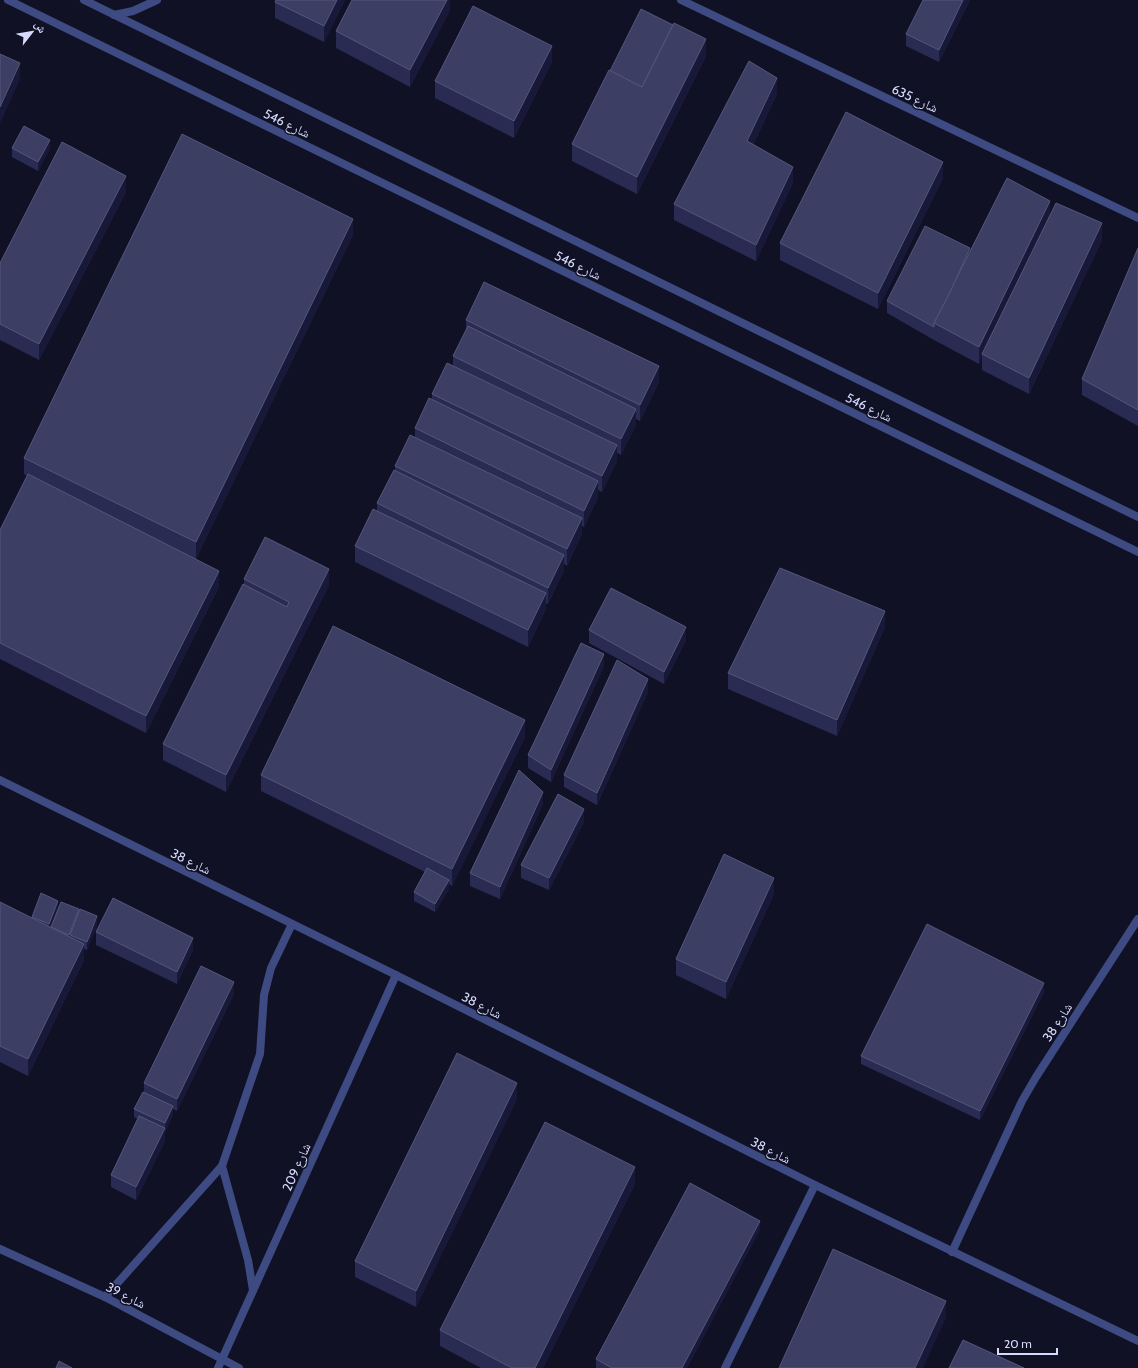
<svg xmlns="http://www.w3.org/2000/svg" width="1138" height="1368" font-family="Cabin,'Noto Naskh Arabic',sans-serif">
<rect width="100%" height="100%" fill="#101125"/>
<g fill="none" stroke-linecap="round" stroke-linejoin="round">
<g stroke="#3e4a82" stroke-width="8">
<path d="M 8,0 L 1138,552"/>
<path d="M 84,0 L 1138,517"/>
<path d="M 681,0 L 1138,218"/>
<path d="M 114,15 L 133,11 L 157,0"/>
<path d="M 0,780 L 396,975 L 815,1185 L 1138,1341"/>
<path d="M 222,1166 L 248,1260 L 253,1290"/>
<path d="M 0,1249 L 105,1297 L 239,1368"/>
<path d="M 952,1252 L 1022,1101 L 1036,1077 L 1138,919"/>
<path d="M 105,1297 L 222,1166 L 260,1054 L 264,995 L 271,968 L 292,924"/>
<path d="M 218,1368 L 396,975"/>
<path d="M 725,1368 L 815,1185"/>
</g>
</g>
<g fill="#2a2b52">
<path d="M 345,0 L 324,42 L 275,18 L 275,2 Z"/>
<path d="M 450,0 L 450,10 L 410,87 L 336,48 L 336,31 Z"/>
<path d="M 923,0 L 970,0 L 939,62 L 906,46 L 906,34 Z"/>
<path d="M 706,56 L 637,194 L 572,161 L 572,144 L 610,71 Z"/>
<path d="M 552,62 L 514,138 L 435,98 L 435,81 Z"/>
<path d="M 777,94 L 753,145 L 793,183 L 756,261 L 674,220 L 674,204 Z"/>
<path d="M 12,148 L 50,148 L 38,171 L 12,157 Z"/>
<path d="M 943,178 L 878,309 L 780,260 L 780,243 Z"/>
<path d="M 126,192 L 39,360 L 0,340 L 0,263 Z"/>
<path d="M 1050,216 L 1102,240 L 1029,394 L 982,370 L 982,357 L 979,364 L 934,340 L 887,313 L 887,301 L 970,252 Z"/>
<path d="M 353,235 L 196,559 L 157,540 L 219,587 L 146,733 L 0,659 L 0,530 L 27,476 L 24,474 L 24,458 Z"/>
<path d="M 1138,248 L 1138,426 L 1082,395 L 1082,379 Z"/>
<path d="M 466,320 L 659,382 L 640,421 L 636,419 L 636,425 L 621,455 L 617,453 L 617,461 L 602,492 L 598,490 L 598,498 L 584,527 L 582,526 L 582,534 L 567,566 L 564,564 L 564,571 L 548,604 L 546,603 L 546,609 L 528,647 L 355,562 L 355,546 L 377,511 L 377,503 L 395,471 L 395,466 L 415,438 L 415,428 L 432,399 L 432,394 L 453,366 L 453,356 L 466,331 Z"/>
<path d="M 244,579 L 329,585 L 226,792 L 163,760 L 163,744 L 244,585 Z"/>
<path d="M 885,627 L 837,736 L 728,689 L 728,673 Z"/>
<path d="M 589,630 L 686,640 L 664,684 L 589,643 Z"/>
<path d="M 604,666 L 551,782 L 528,768 L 528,755 Z"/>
<path d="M 648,692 L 597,805 L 564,787 L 564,775 Z"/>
<path d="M 525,737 L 452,886 L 449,884 L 449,889 L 435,912 L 414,901 L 414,892 L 425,872 L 261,791 L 261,775 Z"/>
<path d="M 543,804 L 500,899 L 470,886 L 470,873 Z"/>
<path d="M 584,822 L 549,890 L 521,878 L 521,865 Z"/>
<path d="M 774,894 L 726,999 L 676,975 L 676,959 Z"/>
<path d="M 0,902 L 32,918 L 58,908 L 79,912 L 97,925 L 87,950 L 84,949 L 84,960 L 28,1076 L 0,1062 Z"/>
<path d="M 96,932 L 193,950 L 177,984 L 96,945 Z"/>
<path d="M 1044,992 L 980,1120 L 861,1064 L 861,1056 Z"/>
<path d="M 234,994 L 177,1111 L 173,1109 L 173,1115 L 165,1132 L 165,1141 L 136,1200 L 111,1187 L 111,1175 L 138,1119 L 134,1117 L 134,1109 L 144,1092 L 144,1083 Z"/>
<path d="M 517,1099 L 416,1307 L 355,1277 L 355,1261 Z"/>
<path d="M 635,1184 L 543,1368 L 481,1368 L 440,1346 L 440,1330 Z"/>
<path d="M 760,1229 L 687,1368 L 596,1368 L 596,1359 Z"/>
</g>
<g fill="#181938">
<path d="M 337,0 L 345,0 L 324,42 L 324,26 Z"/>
<path d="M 447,0 L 450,0 L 450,10 L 410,87 L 410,70 Z"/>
<path d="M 963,0 L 970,0 L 939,62 L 939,50 Z"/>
<path d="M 706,39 L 706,56 L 637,194 L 637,177 Z"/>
<path d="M 552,46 L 552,62 L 514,138 L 514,121 Z"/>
<path d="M 20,63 L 20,79 L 0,124 L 0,107 Z"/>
<path d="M 777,78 L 777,94 L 747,158 L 747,141 Z"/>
<path d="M 50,140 L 50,148 L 38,171 L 38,162 Z"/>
<path d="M 943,162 L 943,178 L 878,309 L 878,293 Z"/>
<path d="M 793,167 L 793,183 L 756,261 L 756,245 Z"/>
<path d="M 126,176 L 126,192 L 39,360 L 39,344 Z"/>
<path d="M 1050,201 L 1050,218 L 982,354 L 982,357 L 979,364 L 979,347 Z"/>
<path d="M 353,219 L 353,235 L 196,559 L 196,542 Z"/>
<path d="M 1102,223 L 1102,240 L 1029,394 L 1029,378 Z"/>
<path d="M 970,248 L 970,261 L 935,324 Z"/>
<path d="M 659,366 L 659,382 L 640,421 L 640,405 Z"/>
<path d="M 636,409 L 636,425 L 621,455 L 621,439 Z"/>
<path d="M 617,445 L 617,461 L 602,492 L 602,476 Z"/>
<path d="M 598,481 L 598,498 L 584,527 L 584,511 Z"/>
<path d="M 582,518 L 582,534 L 567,566 L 567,549 Z"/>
<path d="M 564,555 L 564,571 L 548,604 L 548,588 Z"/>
<path d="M 329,569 L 329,585 L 226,792 L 226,775 Z"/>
<path d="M 219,571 L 219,587 L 146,733 L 146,716 Z"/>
<path d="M 546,593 L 546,609 L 528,647 L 528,630 Z"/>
<path d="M 885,611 L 885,627 L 837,736 L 837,720 Z"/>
<path d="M 686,627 L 686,640 L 664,684 L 664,672 Z"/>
<path d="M 604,654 L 604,666 L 551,782 L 551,770 Z"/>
<path d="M 648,679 L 648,692 L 597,805 L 597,793 Z"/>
<path d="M 525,720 L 525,737 L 452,886 L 452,869 Z"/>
<path d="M 543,792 L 543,804 L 500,899 L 500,887 Z"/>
<path d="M 584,809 L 584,822 L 549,890 L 549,878 Z"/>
<path d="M 774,878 L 774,894 L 726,999 L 726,982 Z"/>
<path d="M 449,880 L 449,889 L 435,912 L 435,904 Z"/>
<path d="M 58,901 L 58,909 L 49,933 L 49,924 Z"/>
<path d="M 79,909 L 79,918 L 70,935 L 70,940 L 69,943 L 69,935 Z"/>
<path d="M 97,916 L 97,925 L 87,950 L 87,942 Z"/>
<path d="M 193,938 L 193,950 L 177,984 L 177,972 Z"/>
<path d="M 84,944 L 84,960 L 28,1076 L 28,1059 Z"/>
<path d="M 234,982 L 234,994 L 177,1111 L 177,1099 Z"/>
<path d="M 1044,983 L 1044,992 L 980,1120 L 980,1111 Z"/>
<path d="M 517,1083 L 517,1099 L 416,1307 L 416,1291 Z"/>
<path d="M 173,1106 L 173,1115 L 165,1132 L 165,1123 Z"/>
<path d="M 165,1128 L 165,1141 L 136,1200 L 136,1187 Z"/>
<path d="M 635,1167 L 635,1184 L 543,1368 L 535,1368 Z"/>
<path d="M 760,1221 L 760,1229 L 687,1368 L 682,1368 Z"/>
<path d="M 946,1301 L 946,1318 L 923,1368 L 915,1368 Z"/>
</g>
<g fill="#3c3e64" stroke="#54567c">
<path d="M 276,0 L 337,0 L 324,26 L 275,2 Z"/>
<path d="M 352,0 L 447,0 L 410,70 L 336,31 Z"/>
<path d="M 923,0 L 963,0 L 939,50 L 906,34 Z"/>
<path d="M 473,6 L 552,46 L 514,121 L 435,81 Z"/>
<path d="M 641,9 L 673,25 L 642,87 L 610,71 Z"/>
<path d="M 674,23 L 706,39 L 637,177 L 572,144 L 609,70 L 642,87 Z"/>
<path d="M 0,54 L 20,63 L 0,107 Z"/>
<path d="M 749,61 L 777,78 L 747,141 L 793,167 L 756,245 L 674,204 Z"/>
<path d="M 846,112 L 943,162 L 878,293 L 780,243 Z"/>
<path d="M 24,126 L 50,140 L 38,162 L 12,148 Z"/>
<path d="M 182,134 L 353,219 L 196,542 L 24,458 Z"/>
<path d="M 62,142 L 126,176 L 39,344 L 0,324 L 0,263 Z"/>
<path d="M 1007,178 L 1050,201 L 979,347 L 934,323 Z"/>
<path d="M 1056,203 L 1102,223 L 1029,378 L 982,354 Z"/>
<path d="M 925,226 L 970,248 L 951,290 L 934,323 L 934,327 L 887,301 Z"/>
<path d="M 1138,248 L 1138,410 L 1082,379 Z"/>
<path d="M 484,282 L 659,366 L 640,405 L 466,320 Z"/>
<path d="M 468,326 L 636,409 L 621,439 L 453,356 Z"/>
<path d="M 447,363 L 617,445 L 602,476 L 432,394 Z"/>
<path d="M 429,398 L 598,481 L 584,511 L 415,428 Z"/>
<path d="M 410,435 L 582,518 L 567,549 L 395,466 Z"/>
<path d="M 394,470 L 564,555 L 548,588 L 377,503 Z"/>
<path d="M 28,474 L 219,571 L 146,716 L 0,643 L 0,530 Z"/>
<path d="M 373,509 L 546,593 L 528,630 L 355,546 Z"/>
<path d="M 265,537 L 329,569 L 226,775 L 163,744 L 243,584 L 287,607 L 289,602 L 244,579 Z"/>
<path d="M 780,568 L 885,611 L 837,720 L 728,673 Z"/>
<path d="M 611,588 L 686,627 L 664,672 L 589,630 Z"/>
<path d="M 333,626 L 525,720 L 452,869 L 261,775 Z"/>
<path d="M 581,643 L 604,654 L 551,770 L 528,755 Z"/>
<path d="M 617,660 L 648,679 L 597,793 L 564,775 Z"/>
<path d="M 519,770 L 543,792 L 500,887 L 470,873 Z"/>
<path d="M 558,794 L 584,809 L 549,878 L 521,865 Z"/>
<path d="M 724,854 L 774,878 L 726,982 L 676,959 Z"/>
<path d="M 427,868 L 449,880 L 435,904 L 414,892 Z"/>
<path d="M 41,893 L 58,901 L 49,924 L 32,917 Z"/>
<path d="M 113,898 L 193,938 L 177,972 L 96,932 Z"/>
<path d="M 0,902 L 84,944 L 28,1059 L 0,1046 Z"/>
<path d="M 61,902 L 79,909 L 69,935 L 51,927 Z"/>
<path d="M 80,909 L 97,916 L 87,942 L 70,935 Z"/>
<path d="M 927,924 L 1044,983 L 980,1111 L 861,1056 Z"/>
<path d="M 201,966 L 234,982 L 177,1099 L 144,1083 Z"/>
<path d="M 457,1053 L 517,1083 L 416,1291 L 355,1261 Z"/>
<path d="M 143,1092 L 173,1106 L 165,1123 L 134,1109 Z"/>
<path d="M 139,1116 L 165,1128 L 136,1187 L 111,1175 Z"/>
<path d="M 545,1122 L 635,1167 L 535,1368 L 512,1368 L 440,1330 Z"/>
<path d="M 690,1183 L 760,1221 L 682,1368 L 612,1368 L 596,1359 Z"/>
<path d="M 833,1249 L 946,1301 L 915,1368 L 779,1368 Z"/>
<path d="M 963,1340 L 1024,1368 L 949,1368 Z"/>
<path d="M 59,1361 L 72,1368 L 56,1368 Z"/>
</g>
<g text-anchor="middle" stroke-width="3" stroke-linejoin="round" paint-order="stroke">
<g font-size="13" fill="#d6dafd" stroke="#101125">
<text transform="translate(915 98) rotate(25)" y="5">شارع 635</text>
<text transform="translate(287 123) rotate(26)" y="5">شارع 546</text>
<text transform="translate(578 265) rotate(26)" y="5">شارع 546</text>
<text transform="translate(869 407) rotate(26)" y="5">شارع 546</text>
<text transform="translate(191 861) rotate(26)" y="5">شارع 38</text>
<text transform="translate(482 1005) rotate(27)" y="5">شارع 38</text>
<text transform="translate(1057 1022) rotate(-57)" y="5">شارع 38</text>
<text transform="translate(771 1150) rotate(27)" y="5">شارع 38</text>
<text transform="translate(296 1167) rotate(-66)" y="5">شارع 209</text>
<text transform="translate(126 1295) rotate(27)" y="5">شارع 39</text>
</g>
</g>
<g transform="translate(32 32) rotate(59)" stroke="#101125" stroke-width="3" paint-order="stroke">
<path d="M0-3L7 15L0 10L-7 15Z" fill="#d6dafd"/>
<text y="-6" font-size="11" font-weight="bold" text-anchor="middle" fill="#d6dafd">ش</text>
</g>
<path d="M998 1348v6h59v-6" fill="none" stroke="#d6dafd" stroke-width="2"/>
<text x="1004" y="1348" font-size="12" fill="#d6dafd" stroke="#101125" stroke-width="3" paint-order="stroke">20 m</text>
</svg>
